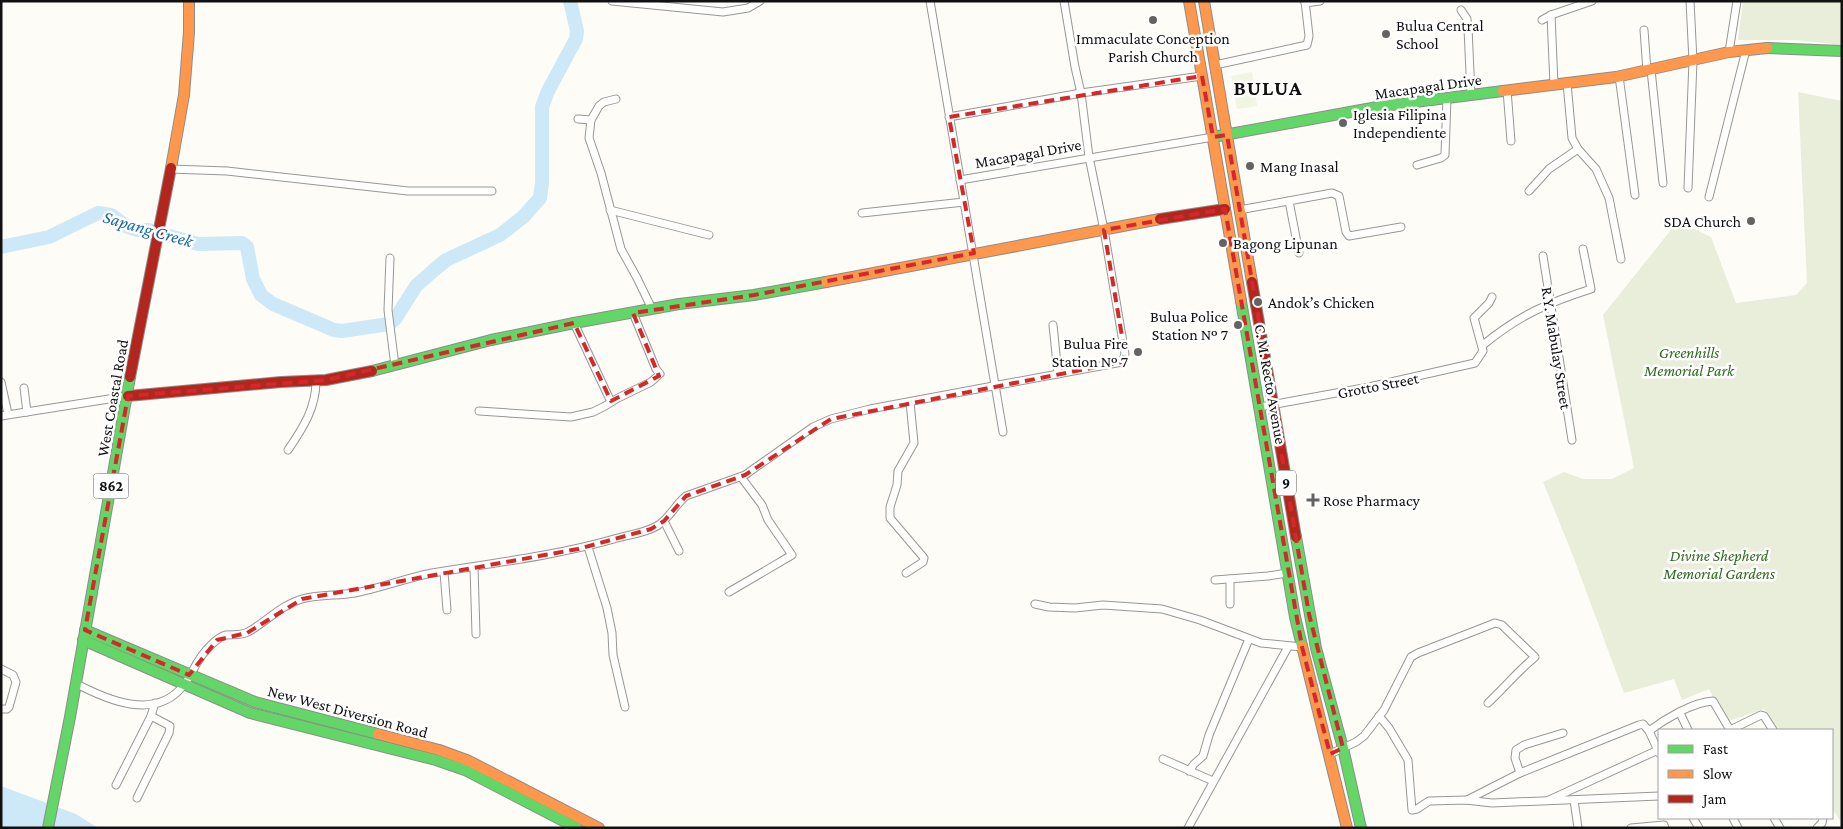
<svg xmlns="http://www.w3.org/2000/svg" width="1843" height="829" font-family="'Crimson Pro',serif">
<rect width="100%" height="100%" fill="#fdfcf7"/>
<g fill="#e9eedb">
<path d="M 1743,1 L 1842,1 L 1842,45 L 1795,40 L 1738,40 Z"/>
<path d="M 1798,92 L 1842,101 L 1842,823 L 1832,809 L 1832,730 L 1778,730 L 1764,709 L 1726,722 L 1709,689 L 1682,700 L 1674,679 L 1624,693 L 1573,556 L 1543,482 L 1564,472 L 1583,479 L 1612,479 L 1634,468 L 1603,315 L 1678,221 L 1711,237 L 1736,303 L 1796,295 L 1807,283 Z"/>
</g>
<path fill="#f0f6e1" d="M 1252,72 L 1257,106 L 1237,109 L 1231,76 Z"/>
<path fill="#cde8f7" d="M 1,786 L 76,814 L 98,828 L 1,828 Z"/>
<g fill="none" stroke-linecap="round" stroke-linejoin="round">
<path stroke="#cde8f7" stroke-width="14" d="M 1,247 L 49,237 L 98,213 L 111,215 L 126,226 L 138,230 L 148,230 L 198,244 L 242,243 L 247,247 L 253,279 L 261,295 L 273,304 L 334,330 L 342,331 L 389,324 L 395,319 L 416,286 L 434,270 L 446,260 L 500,235 L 523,217 L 540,198 L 542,183 L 542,107 L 548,91 L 576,39 L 577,31 L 570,1"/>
<defs>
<g id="street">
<path d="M 612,1 L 723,12 L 748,8 L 760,1"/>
<path d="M 930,1 L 1003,432"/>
<path d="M 1305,3 L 1320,1"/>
<path d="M 1461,10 L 1467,19 L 1468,28 L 1471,95"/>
<path d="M 1551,15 L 1554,85"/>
<path d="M 1542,20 L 1551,15 L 1592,1"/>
<path d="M 1644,30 L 1647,71"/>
<path d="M 1729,52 L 1737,1"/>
<path d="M 1215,65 L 1307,45 L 1309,36 L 1305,1"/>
<path d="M 1651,70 L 1663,183"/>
<path d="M 1619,76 L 1635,195"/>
<path d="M 1567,83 L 1572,138 L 1578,149 L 1596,169 L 1609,198 L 1621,259"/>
<path d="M 1507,90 L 1511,141"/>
<path d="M 616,99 L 604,102 L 599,106 L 591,120 L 589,138 L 601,173 L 621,249 L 637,278 L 652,309"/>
<path d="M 949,117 L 1081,93 L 1202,76"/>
<path d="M 578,119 L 591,120"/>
<path d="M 1417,165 L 1441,158 L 1445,155 L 1447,97"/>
<path d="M 170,169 L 227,171 L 408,191 L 492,191"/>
<path d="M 960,180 L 1213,137"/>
<path d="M 1688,188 L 1693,61 L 1690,1"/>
<path d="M 1529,191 L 1549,169 L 1578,149"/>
<path d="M 1709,197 L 1746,50"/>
<path d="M 1289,201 L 1299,253"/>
<path d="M 610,210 L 709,235"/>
<path d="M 1239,210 L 1332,193 L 1339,196 L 1346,232 L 1349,236 L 1401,227"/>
<path d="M 862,213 L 964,202"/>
<path d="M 1543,256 L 1572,440"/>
<path d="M 390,258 L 388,310 L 395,366"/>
<path d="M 574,323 L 611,402"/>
<path d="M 1053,325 L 1058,374"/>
<path d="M 1483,345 C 1518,316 1547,303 1591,289 L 1583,249"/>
<path d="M 1,382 L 8,414"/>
<path d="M 24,388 L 27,412"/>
<path d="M 1260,407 L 1369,387 L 1475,363 L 1483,351 L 1474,318 L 1489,303 L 1492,297"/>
<path d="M 479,411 L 571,417 L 593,412 L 605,406 L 618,398 L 651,382 L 660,374 L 656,369 L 633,313"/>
<path d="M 1,416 L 128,396"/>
<path d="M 288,450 C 303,428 316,408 316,381"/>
<path d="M 664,521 L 679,551"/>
<path d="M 588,547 L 607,608 L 612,633 L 613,655 L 625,707"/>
<path d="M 474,567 L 476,634"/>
<path d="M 444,572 L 447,610"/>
<path d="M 906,573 L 923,562 L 924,558 L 890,518 L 890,507 L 897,485 L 898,471 L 914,443 L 910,402"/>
<path d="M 1230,579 L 1230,604"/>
<path d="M 1215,580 L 1268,576 L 1287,573"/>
<path d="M 729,592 L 792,555 L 768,520 L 762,505 L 741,477"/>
<path d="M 1035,604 L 1049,607 L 1075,608 L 1103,605 L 1162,609 L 1200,620 L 1261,643 L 1302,647"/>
<path d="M 1,669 L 13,675 L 16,682 L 9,707 L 7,709 L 1,709"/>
<path d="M 75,683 C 107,700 155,721 183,686 C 193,674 196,659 210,646 C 214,642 220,636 226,635 C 234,634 240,636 248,632 C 266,622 281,605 302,599 C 320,594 337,596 355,593 C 381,588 406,578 432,573 C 493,563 554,556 614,539 C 628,535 645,533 657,526 C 669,519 675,505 686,496 L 745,475 L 813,427 L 831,419 L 870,409 L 1122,362 L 1125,354 L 1104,230 L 1089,157 L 1081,93 L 1075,67 L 1064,1"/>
<path d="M 1680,713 L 1688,730"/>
<path d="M 1379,716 L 1389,728 L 1408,760 L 1412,810 L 1417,809 L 1429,801 L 1466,800 L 1492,803 L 1659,796"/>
<path d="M 1730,730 L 1761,715 L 1764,716 L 1773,730"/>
<path d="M 1649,731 C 1665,719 1693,702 1713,701 L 1730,730"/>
<path d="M 1330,754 L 1356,742 L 1364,736 L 1384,710 L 1411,657 L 1418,653 L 1495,623 L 1502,625 L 1506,629 L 1535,657 C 1518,671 1504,688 1488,703"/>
<path d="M 1163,759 L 1213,781"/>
<path d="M 1189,771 L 1194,764 L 1203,756 L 1209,735 L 1249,639"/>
<path d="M 1520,773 L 1515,758 L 1516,750 L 1524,745 L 1563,733"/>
<path d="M 116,785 L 151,716 L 155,703"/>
<path d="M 137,798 L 169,733 L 170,726 L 151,716"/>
<path d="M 1467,800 L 1520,773 L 1639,725 L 1643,724 L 1649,731 L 1659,753"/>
<path d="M 1549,800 L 1658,750"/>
<path d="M 1574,800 L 1578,828"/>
<path d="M 1693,818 L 1699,828"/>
<path d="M 1733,818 L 1738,828"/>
<path d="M 1774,818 L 1780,828"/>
<path d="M 1188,828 L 1288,647"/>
<path d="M 1631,828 L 1664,825 L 1665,828"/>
<path d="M 1817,828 L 1822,823 L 1823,818"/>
</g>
<g id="fast">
<path d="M 1767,48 L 1842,51"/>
<path d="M 1213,137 L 1383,106 L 1503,91"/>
<path d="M 1241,301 L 1295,617 L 1302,646"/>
<path d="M 372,371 L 491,340 L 574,323 L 679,304 L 754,295 L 826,282"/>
<path d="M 1296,537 L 1316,648 L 1343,748 L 1361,828"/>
<path d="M 85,630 L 255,702 L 378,734"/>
<path d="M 83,640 L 250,713 L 436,760 L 465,770 L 577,828"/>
<path d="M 48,828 L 70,717 L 130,377"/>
</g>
<g id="slow">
<path d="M 1189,1 L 1241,301"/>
<path d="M 1204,1 L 1252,282"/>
<path d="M 1503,91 L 1616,77 L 1729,52 L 1767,48"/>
<path d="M 171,168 L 184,95 L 189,32 L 189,1"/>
<path d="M 826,282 L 1160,219"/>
<path d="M 1302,646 L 1347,828"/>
<path d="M 378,734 L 439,750 L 469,761 L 599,828"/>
</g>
<g id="jam">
<path d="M 1160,219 L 1225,209"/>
<path d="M 1252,282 L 1296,537"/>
<path d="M 130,377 L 171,168"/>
<path d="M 128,396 L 281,382 L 326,380 L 372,371"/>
</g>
</defs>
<use href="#street" stroke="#979795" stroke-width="9"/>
<use href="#fast" stroke="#8e8d8b" stroke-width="12"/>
<use href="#slow" stroke="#8e8d8b" stroke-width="12"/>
<use href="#jam" stroke="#8e8d8b" stroke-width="12"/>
<use href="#street" stroke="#fffffe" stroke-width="7"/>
<use href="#fast" stroke="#63d668" stroke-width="10"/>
<use href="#slow" stroke="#ff974d" stroke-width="10"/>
<use href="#jam" stroke="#b3261e" stroke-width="10"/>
</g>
<path fill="none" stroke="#d62828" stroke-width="4" stroke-dasharray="10 6" stroke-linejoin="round" d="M 1202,76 L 1213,137 L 1227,135 L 1309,614 L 1343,748 L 1330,754 L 1302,647 L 1225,209 L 1104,230 L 1125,354 L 1122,362 L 831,419 L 745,475 L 686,496 L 664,521 L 651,529 L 578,549 L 302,599 L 247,633 L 217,640 L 189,675 L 85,630 L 128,396 L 326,380 L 574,323 L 611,401 L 659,376 L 633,313 L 754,295 L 974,253 L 949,117 Z"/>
<g fill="#646362" stroke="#fff" stroke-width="2">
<circle cx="1153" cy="20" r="5"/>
<circle cx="1386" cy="34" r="5"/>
<circle cx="1343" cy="123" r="5"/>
<circle cx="1250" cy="166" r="5"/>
<circle cx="1751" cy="221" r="5"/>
<circle cx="1223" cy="243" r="5"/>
<circle cx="1258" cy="302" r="5"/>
<circle cx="1238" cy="325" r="5"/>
<circle cx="1138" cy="352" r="5"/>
<path d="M1310.5 492.5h5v5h5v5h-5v5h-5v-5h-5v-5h5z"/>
</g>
<g text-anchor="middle" stroke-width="5" stroke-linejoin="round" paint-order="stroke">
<g fill="#fff" stroke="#585858" stroke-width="1">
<rect x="1276" y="470.5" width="20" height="25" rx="4"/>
<rect x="93.5" y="473.5" width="35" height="25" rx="4"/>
</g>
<g font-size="15" font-weight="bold" fill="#111">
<text x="1286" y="488">9</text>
<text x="111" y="491">862</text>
</g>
<g font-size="16" fill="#111" stroke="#fff" text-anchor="start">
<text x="1396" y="31">Bulua Central<tspan x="1396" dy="18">School</tspan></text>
<text x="1153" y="44" text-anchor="middle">Immaculate Conception<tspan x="1153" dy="18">Parish Church</tspan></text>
<text x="1353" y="120">Iglesia Filipina<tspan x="1353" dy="18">Independiente</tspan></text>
<text x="1260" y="172">Mang Inasal</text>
<text x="1741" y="227" text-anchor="end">SDA Church</text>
<text x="1233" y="249">Bagong Lipunan</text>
<text x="1268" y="308">Andok’s Chicken</text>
<text x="1228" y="322" text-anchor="end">Bulua Police<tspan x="1228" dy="18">Station № 7</tspan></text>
<text x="1128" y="349" text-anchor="end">Bulua Fire<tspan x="1128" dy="18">Station № 7</tspan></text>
<text x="1323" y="506">Rose Pharmacy</text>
</g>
<g font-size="16" fill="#111" stroke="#fff">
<text transform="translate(1428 86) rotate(-8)" y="6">Macapagal Drive</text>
<text transform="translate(1028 153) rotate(-10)" y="6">Macapagal Drive</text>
<text transform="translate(1557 348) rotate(81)" y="6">R.Y. Mabulay Street</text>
<text transform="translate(1271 384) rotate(80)" y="6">C. M. Recto Avenue</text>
<text transform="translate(1378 385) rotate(-11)" y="6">Grotto Street</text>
<text transform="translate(112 398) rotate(-80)" y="6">West Coastal Road</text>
<text transform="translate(348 711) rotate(15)" y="6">New West Diversion Road</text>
</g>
<g font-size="16" font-style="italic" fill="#2f6b1f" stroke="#fff">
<text x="1689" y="358">Greenhills<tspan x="1689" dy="18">Memorial Park</tspan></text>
<text x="1719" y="561">Divine Shepherd<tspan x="1719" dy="18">Memorial Gardens</tspan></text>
</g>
<g font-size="18" font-style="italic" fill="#1768a6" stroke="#fff">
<text transform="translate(148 229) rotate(16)" y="6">Sapang Creek</text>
</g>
<g font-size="21" font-weight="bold" letter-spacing="1" fill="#111" stroke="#fff">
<text x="1268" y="95">BULUA</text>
</g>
</g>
<rect width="1843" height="829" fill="none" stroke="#111111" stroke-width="5"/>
<rect x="1658" y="729" width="175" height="90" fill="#ffffff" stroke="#a0a0a0"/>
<rect x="1668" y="745" width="25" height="8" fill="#63d668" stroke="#a0a0a0"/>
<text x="1703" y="754" font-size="15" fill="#111111">Fast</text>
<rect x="1668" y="770" width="25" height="8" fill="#ff974d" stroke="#a0a0a0"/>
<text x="1703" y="779" font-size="15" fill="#111111">Slow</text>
<rect x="1668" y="795" width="25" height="8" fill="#b3261e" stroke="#a0a0a0"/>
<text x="1703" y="804" font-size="15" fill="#111111">Jam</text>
</svg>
